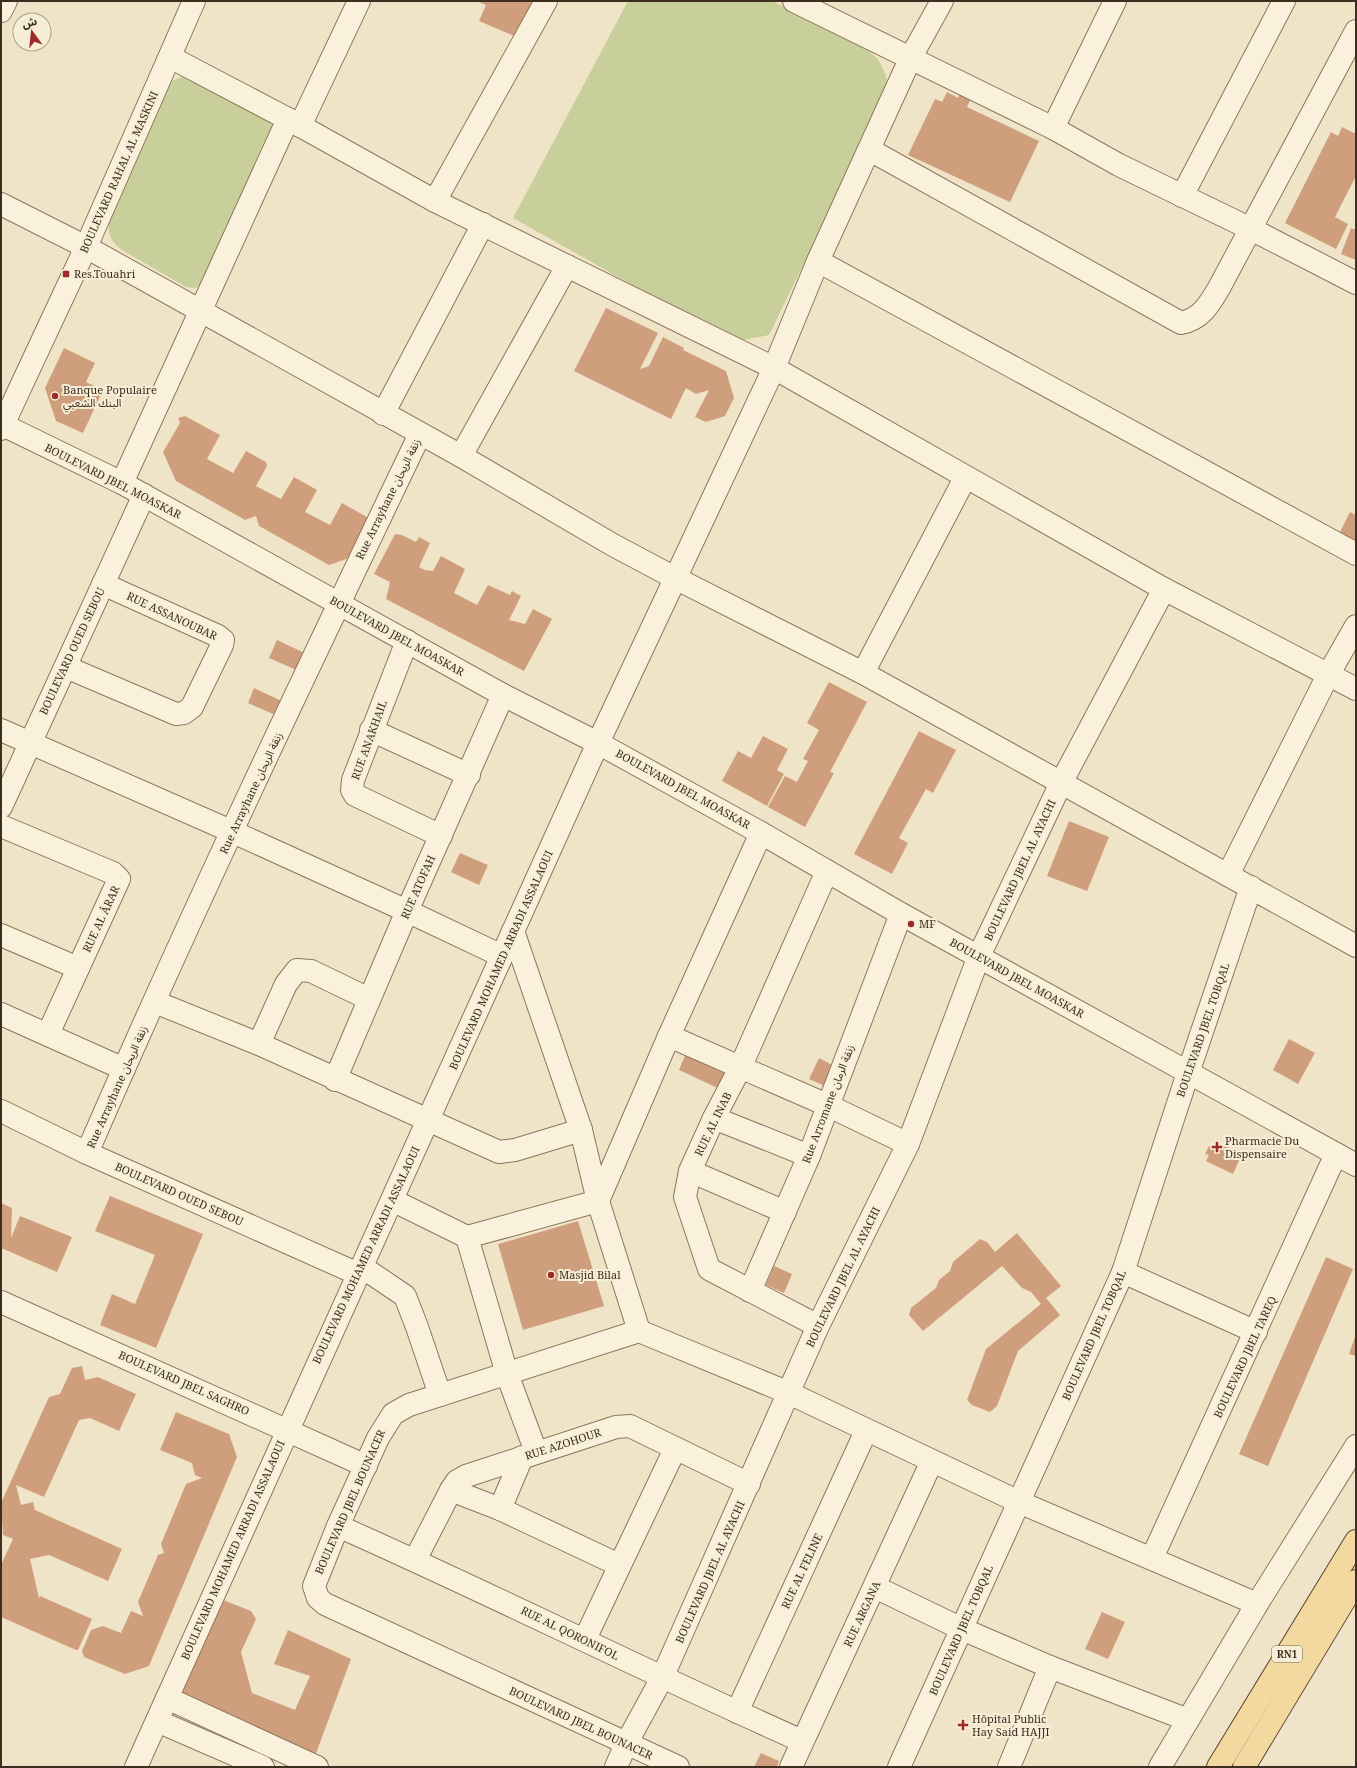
<svg xmlns="http://www.w3.org/2000/svg" width="1357" height="1768" font-family="'Noto Serif','Noto Sans Arabic',serif">
<rect width="100%" height="100%" fill="#f0e4c8"/>
<g fill="#c9cf9b">
<path d="M 628,1 L 772,1 L 861,44 L 878,59 L 885,73 L 889,90 L 769,335 L 734,342 L 513,218 Z"/>
<path d="M 186,75 L 263,113 L 273,126 L 203,286 L 195,288 L 186,287 L 122,250 C 111,243 107,232 109,220 L 166,90 L 172,81 Z"/>
</g>
<g fill="#cf9f7d">
<path d="M 476,1 L 535,1 L 519,38 L 479,21 L 486,5 Z"/>
<path d="M 961,91 L 972,96 L 967,107 L 1039,141 L 1010,202 L 908,155 L 935,99 L 942,102 L 947,92 L 958,98 Z"/>
<path d="M 1342,127 L 1356,134 L 1356,176 L 1335,217 L 1348,224 L 1336,249 L 1285,223 L 1331,132 L 1338,136 Z"/>
<path d="M 1351,228 L 1356,230 L 1356,260 L 1341,254 Z"/>
<path d="M 606,308 L 658,333 L 640,369 L 649,366 L 663,337 L 684,348 L 683,350 L 726,371 L 734,398 L 725,416 L 706,422 L 695,417 L 709,390 L 696,394 L 686,388 L 671,419 L 574,371 Z"/>
<path d="M 64,348 L 95,363 L 86,382 L 103,390 L 83,433 L 56,421 L 45,388 Z"/>
<path d="M 185,416 L 220,435 L 207,459 L 233,473 L 246,451 L 266,462 L 267,466 L 256,486 L 281,499 L 294,477 L 317,490 L 305,512 L 330,525 L 342,503 L 372,520 L 352,557 L 329,565 L 259,526 L 256,516 L 245,520 L 176,481 L 163,452 L 180,423 L 178,418 Z"/>
<path d="M 1350,512 L 1356,515 L 1356,549 L 1336,540 Z"/>
<path d="M 395,534 L 402,535 L 416,542 L 419,537 L 430,543 L 419,567 L 425,570 L 433,571 L 441,556 L 465,569 L 454,593 L 477,605 L 488,585 L 510,595 L 512,591 L 521,596 L 509,620 L 525,624 L 533,609 L 552,619 L 524,671 L 386,599 L 390,582 L 374,574 Z"/>
<path d="M 277,640 L 309,655 L 301,672 L 269,658 Z"/>
<path d="M 829,682 L 867,702 L 830,772 L 834,773 L 805,827 L 768,807 L 785,776 L 797,782 L 808,761 L 803,759 L 819,730 L 807,723 Z"/>
<path d="M 254,688 L 286,703 L 280,717 L 248,703 Z"/>
<path d="M 919,731 L 956,750 L 933,793 L 926,789 L 899,838 L 908,843 L 892,874 L 854,854 Z"/>
<path d="M 763,736 L 788,749 L 777,770 L 784,774 L 767,806 L 722,781 L 738,751 L 751,758 Z"/>
<path d="M 1069,821 L 1109,837 L 1087,891 L 1047,876 Z"/>
<path d="M 460,853 L 488,865 L 479,885 L 451,872 Z"/>
<path d="M 1289,1039 L 1315,1053 L 1298,1084 L 1273,1070 Z"/>
<path d="M 686,1053 L 731,1075 L 724,1091 L 679,1070 Z"/>
<path d="M 819,1058 L 834,1066 L 825,1086 L 809,1079 Z"/>
<path d="M 1216,1142 L 1242,1154 L 1233,1174 L 1206,1161 L 1209,1155 L 1205,1154 L 1209,1146 L 1213,1148 Z"/>
<path d="M 110,1196 L 203,1234 L 156,1348 L 100,1325 L 112,1294 L 135,1304 L 155,1255 L 95,1231 Z"/>
<path d="M 1,1203 L 12,1208 L 11,1238 L 20,1216 L 72,1237 L 57,1272 L 1,1248 Z"/>
<path d="M 578,1221 L 604,1306 L 523,1330 L 498,1244 Z"/>
<path d="M 1017,1233 L 1061,1286 L 1046,1298 L 1060,1315 L 1018,1351 L 997,1406 L 990,1412 L 972,1405 L 967,1400 L 986,1349 L 1041,1304 L 1031,1292 L 1022,1288 L 1002,1266 L 923,1331 L 909,1315 L 911,1308 L 936,1288 L 939,1280 L 950,1271 L 953,1262 L 980,1239 L 987,1242 L 995,1252 Z"/>
<path d="M 1326,1257 L 1353,1269 L 1268,1466 L 1239,1454 Z"/>
<path d="M 774,1266 L 792,1274 L 784,1293 L 766,1285 Z"/>
<path d="M 1356,1334 L 1356,1356 L 1349,1354 Z"/>
<path d="M 82,1366 L 85,1380 L 98,1377 L 136,1394 L 119,1431 L 90,1418 L 79,1420 L 44,1497 L 16,1485 L 21,1505 L 33,1502 L 35,1510 L 122,1549 L 108,1581 L 49,1555 L 30,1559 L 39,1598 L 40,1596 L 92,1619 L 78,1650 L 76,1650 L 1,1617 L 1,1565 L 13,1539 L 3,1535 L 1,1503 L 49,1397 L 60,1394 L 72,1368 Z"/>
<path d="M 176,1412 L 229,1434 L 237,1457 L 149,1666 L 125,1674 L 84,1657 L 82,1651 L 91,1630 L 103,1626 L 121,1633 L 131,1611 L 143,1616 L 138,1602 L 158,1555 L 164,1553 L 161,1544 L 186,1484 L 202,1478 L 195,1475 L 192,1463 L 160,1450 Z"/>
<path d="M 223,1600 L 251,1611 L 256,1619 L 241,1652 L 252,1693 L 295,1710 L 310,1676 L 274,1664 L 288,1630 L 351,1659 L 315,1756 L 184,1696 L 179,1686 Z"/>
<path d="M 1102,1612 L 1125,1622 L 1108,1659 L 1085,1649 Z"/>
<path d="M 761,1753 L 779,1761 L 777,1767 L 754,1767 Z"/>
</g>
<g fill="none" stroke-linecap="round" stroke-linejoin="round">
<defs>
<g id="minor">
<path d="M 794,1 L 1053,128 L 1119,165 L 1251,229 L 1356,283"/>
<path d="M 1,11 L 6,1"/>
<path d="M 170,57 L 288,119 L 435,201 L 774,368 L 1164,589 L 1356,689"/>
<path d="M 300,126 L 359,1"/>
<path d="M 1053,128 L 1115,1"/>
<path d="M 870,150 L 1181,323 C 1201,319 1209,305 1219,288 L 1356,31"/>
<path d="M 1182,196 L 1284,1"/>
<path d="M 435,201 L 546,1"/>
<path d="M 1,204 L 86,247 L 461,456 L 613,545 L 675,578 L 863,673 L 1356,946"/>
<path d="M 818,261 L 1356,554"/>
<path d="M 383,414 L 483,224"/>
<path d="M 3,425 L 122,483 L 503,695 L 598,743 L 761,833 L 901,914 L 1356,1165"/>
<path d="M 1,429 L 86,247 L 194,1"/>
<path d="M 461,456 L 567,266"/>
<path d="M 122,483 L 288,119"/>
<path d="M 407,641 L 353,780 L 352,790 L 355,795 L 441,836"/>
<path d="M 66,667 L 176,714 L 184,713 L 192,707 L 222,645 L 223,640 L 218,636 L 103,584"/>
<path d="M 863,673 L 965,478"/>
<path d="M 1,730 L 233,832 L 407,911 L 502,956"/>
<path d="M 371,730 L 469,775"/>
<path d="M 1,807 L 144,495"/>
<path d="M 1,826 L 113,873 L 119,879 L 48,1034"/>
<path d="M 1228,875 L 1328,675 L 1356,626"/>
<path d="M 513,931 L 581,1130 L 598,1201 L 639,1331 L 789,1393 L 1019,1502 L 1257,1604"/>
<path d="M 1,935 L 78,968"/>
<path d="M 155,1002 L 259,1044 L 499,1152 L 515,1150 L 581,1130"/>
<path d="M 1,1014 L 124,1069"/>
<path d="M 669,1036 L 827,1105 L 908,1144"/>
<path d="M 259,1044 L 286,984 L 297,970 L 311,971 L 369,999"/>
<path d="M 335,1080 L 407,911 L 503,695"/>
<path d="M 1,1111 L 87,1153 L 358,1274"/>
<path d="M 714,1118 L 809,1156"/>
<path d="M 87,1153 C 192,911 306,672 420,434"/>
<path d="M 690,1171 L 785,1212"/>
<path d="M 392,1200 L 467,1237 L 598,1201 L 669,1036 L 761,833"/>
<path d="M 467,1237 L 507,1374 L 536,1452"/>
<path d="M 362,1267 L 405,1296 L 417,1327 L 440,1395"/>
<path d="M 1123,1272 L 1256,1332"/>
<path d="M 750,1291 L 809,1156 L 901,914"/>
<path d="M 1,1302 L 366,1466"/>
<path d="M 818,1326 L 709,1269 L 685,1197 L 690,1171 L 714,1118 L 740,1068 L 827,871"/>
<path d="M 639,1331 L 409,1405 L 393,1414 L 378,1438 L 338,1526 L 314,1586 L 318,1598 L 325,1604 L 678,1767"/>
<path d="M 451,1490 L 500,1509 L 619,1565"/>
<path d="M 500,1509 L 522,1457"/>
<path d="M 338,1526 C 494,1595 646,1672 802,1741"/>
<path d="M 1152,1558 L 1336,1154"/>
<path d="M 415,1560 L 451,1490 L 457,1481 L 466,1476 L 616,1427 L 630,1426 L 749,1484"/>
<path d="M 875,1587 L 962,1629 L 1050,1667 L 1188,1720"/>
<path d="M 585,1639 L 675,1449"/>
<path d="M 167,1698 L 317,1767"/>
<path d="M 737,1712 L 866,1431"/>
<path d="M 157,1721 L 263,1767"/>
<path d="M 136,1767 L 598,743 L 774,368 L 818,261 L 911,57 L 942,1"/>
<path d="M 616,1767 L 626,1744 L 662,1678 L 818,1326 L 908,1144 L 979,956 L 1061,783 L 1164,589"/>
<path d="M 791,1767 L 932,1461"/>
<path d="M 899,1767 L 1123,1272 L 1188,1073 L 1251,887"/>
<path d="M 1009,1767 L 1050,1667"/>
<path d="M 1160,1767 L 1257,1604 L 1356,1446"/>
</g>
<g id="major">
<path d="M 1218,1767 L 1356,1541"/>
<path d="M 1244,1767 L 1356,1581"/>
</g>
</defs>
<use href="#minor" stroke="#8d765c" stroke-width="24"/>
<use href="#major" stroke="#5b4430" stroke-width="24"/>
<use href="#minor" stroke="#faf1dc" stroke-width="22"/>
<use href="#major" stroke="#f3d9a0" stroke-width="22"/>
</g>
<g fill="#9e2a2b" stroke="#f7eed8" stroke-width="1.5">
<rect x="62" y="270" width="8" height="8" rx="2"/>
<circle cx="55" cy="396" r="4"/>
<circle cx="911" cy="924" r="4"/>
<path d="M1215 1141h4v4h4v4h-4v4h-4v-4h-4v-4h4z"/>
<circle cx="551" cy="1275" r="4"/>
<path d="M961 1719h4v4h4v4h-4v4h-4v-4h-4v-4h4z"/>
</g>
<g text-anchor="middle" stroke-width="4" stroke-linejoin="round" paint-order="stroke">
<rect fill="#f7eed8" stroke="#756857" stroke-width="1" x="1272" y="1646" width="30" height="16" rx="3"/>
<g font-size="10" font-weight="bold" fill="#3d2e20">
<text x="1287" y="1658">RN1</text>
</g>
<g font-size="11" fill="#3d2e20" stroke="#f7eed8">
<text transform="translate(119 172) rotate(-66)" y="4">BOULEVARD RAHAL AL MASKINI</text>
<text transform="translate(113 481) rotate(27)" y="4">BOULEVARD JBEL MOASKAR</text>
<text transform="translate(388 499) rotate(-64)" y="4">Rue Arrayhane زنقة الريحان</text>
<text transform="translate(172 616) rotate(25)" y="4">RUE ASSANOUBAR</text>
<text transform="translate(397 636) rotate(29)" y="4">BOULEVARD JBEL MOASKAR</text>
<text transform="translate(72 651) rotate(-65)" y="4">BOULEVARD OUED SEBOU</text>
<text transform="translate(369 740) rotate(-70)" y="4">RUE ANAKHAIL</text>
<text transform="translate(683 789) rotate(29)" y="4">BOULEVARD JBEL MOASKAR</text>
<text transform="translate(251 793) rotate(-65)" y="4">Rue Arrayhane زنقة الريحان</text>
<text transform="translate(1020 870) rotate(-65)" y="4">BOULEVARD JBEL AL AYACHI</text>
<text transform="translate(418 887) rotate(-66)" y="4">RUE ATOFAH</text>
<text transform="translate(101 919) rotate(-65)" y="4">RUE AL ÂRAR</text>
<text transform="translate(501 960) rotate(-66)" y="4">BOULEVARD MOHAMED ARRADI ASSALAOUI</text>
<text transform="translate(1017 978) rotate(29)" y="4">BOULEVARD JBEL MOASKAR</text>
<text transform="translate(1203 1030) rotate(-71)" y="4">BOULEVARD JBEL TOBQAL</text>
<text transform="translate(117 1087) rotate(-66)" y="4">Rue Arrayhane زنقة الريحان</text>
<text transform="translate(828 1104) rotate(-69)" y="4">Rue Arromane زنقة الرمان</text>
<text transform="translate(713 1124) rotate(-64)" y="4">RUE AL INAB</text>
<text transform="translate(179 1194) rotate(24)" y="4">BOULEVARD OUED SEBOU</text>
<text transform="translate(366 1255) rotate(-65)" y="4">BOULEVARD MOHAMED ARRADI ASSALAOUI</text>
<text transform="translate(843 1277) rotate(-64)" y="4">BOULEVARD JBEL AL AYACHI</text>
<text transform="translate(1094 1335) rotate(-66)" y="4">BOULEVARD JBEL TOBQAL</text>
<text transform="translate(1245 1357) rotate(-65)" y="4">BOULEVARD JBEL TAREQ</text>
<text transform="translate(184 1383) rotate(24)" y="4">BOULEVARD JBEL SAGHRO</text>
<text transform="translate(563 1444) rotate(-18)" y="4">RUE AZOHOUR</text>
<text transform="translate(350 1502) rotate(-66)" y="4">BOULEVARD JBEL BOUNACER</text>
<text transform="translate(233 1550) rotate(-66)" y="4">BOULEVARD MOHAMED ARRADI ASSALAOUI</text>
<text transform="translate(802 1571) rotate(-65)" y="4">RUE AL FELINE</text>
<text transform="translate(710 1572) rotate(-66)" y="4">BOULEVARD JBEL AL AYACHI</text>
<text transform="translate(862 1614) rotate(-65)" y="4">RUE ARGANA</text>
<text transform="translate(961 1630) rotate(-66)" y="4">BOULEVARD JBEL TOBQAL</text>
<text transform="translate(570 1633) rotate(26)" y="4">RUE AL QORONIFOL</text>
<text transform="translate(581 1723) rotate(25)" y="4">BOULEVARD JBEL BOUNACER</text>
</g>
<g font-size="11" fill="#3d2e20" stroke="#f7eed8" text-anchor="start">
<text x="74" y="278">Res.Touahri</text>
<text x="63" y="394">Banque Populaire<tspan x="63" dy="13">البنك الشعبي</tspan></text>
<text x="919" y="928">MF</text>
<text x="1225" y="1145">Pharmacie Du<tspan x="1225" dy="13">Dispensaire</tspan></text>
<text x="559" y="1279">Masjid Bilal</text>
<text x="972" y="1723">Hôpital Public<tspan x="972" dy="13">Hay Said HAJJI</tspan></text>
</g>
</g>
<rect width="1357" height="1768" fill="none" stroke="#3d2e20" stroke-width="4"/>
<g transform="translate(32 32) rotate(345)"><circle r="19" fill="#f7eed8" stroke="#ada18e"/>
<path d="M0-3L7 15L0 10L-7 15Z" fill="#9e2a2b"/>
<text y="-6" font-size="11" font-weight="bold" text-anchor="middle" fill="#3d2e20">ش</text>
</g>
</svg>
